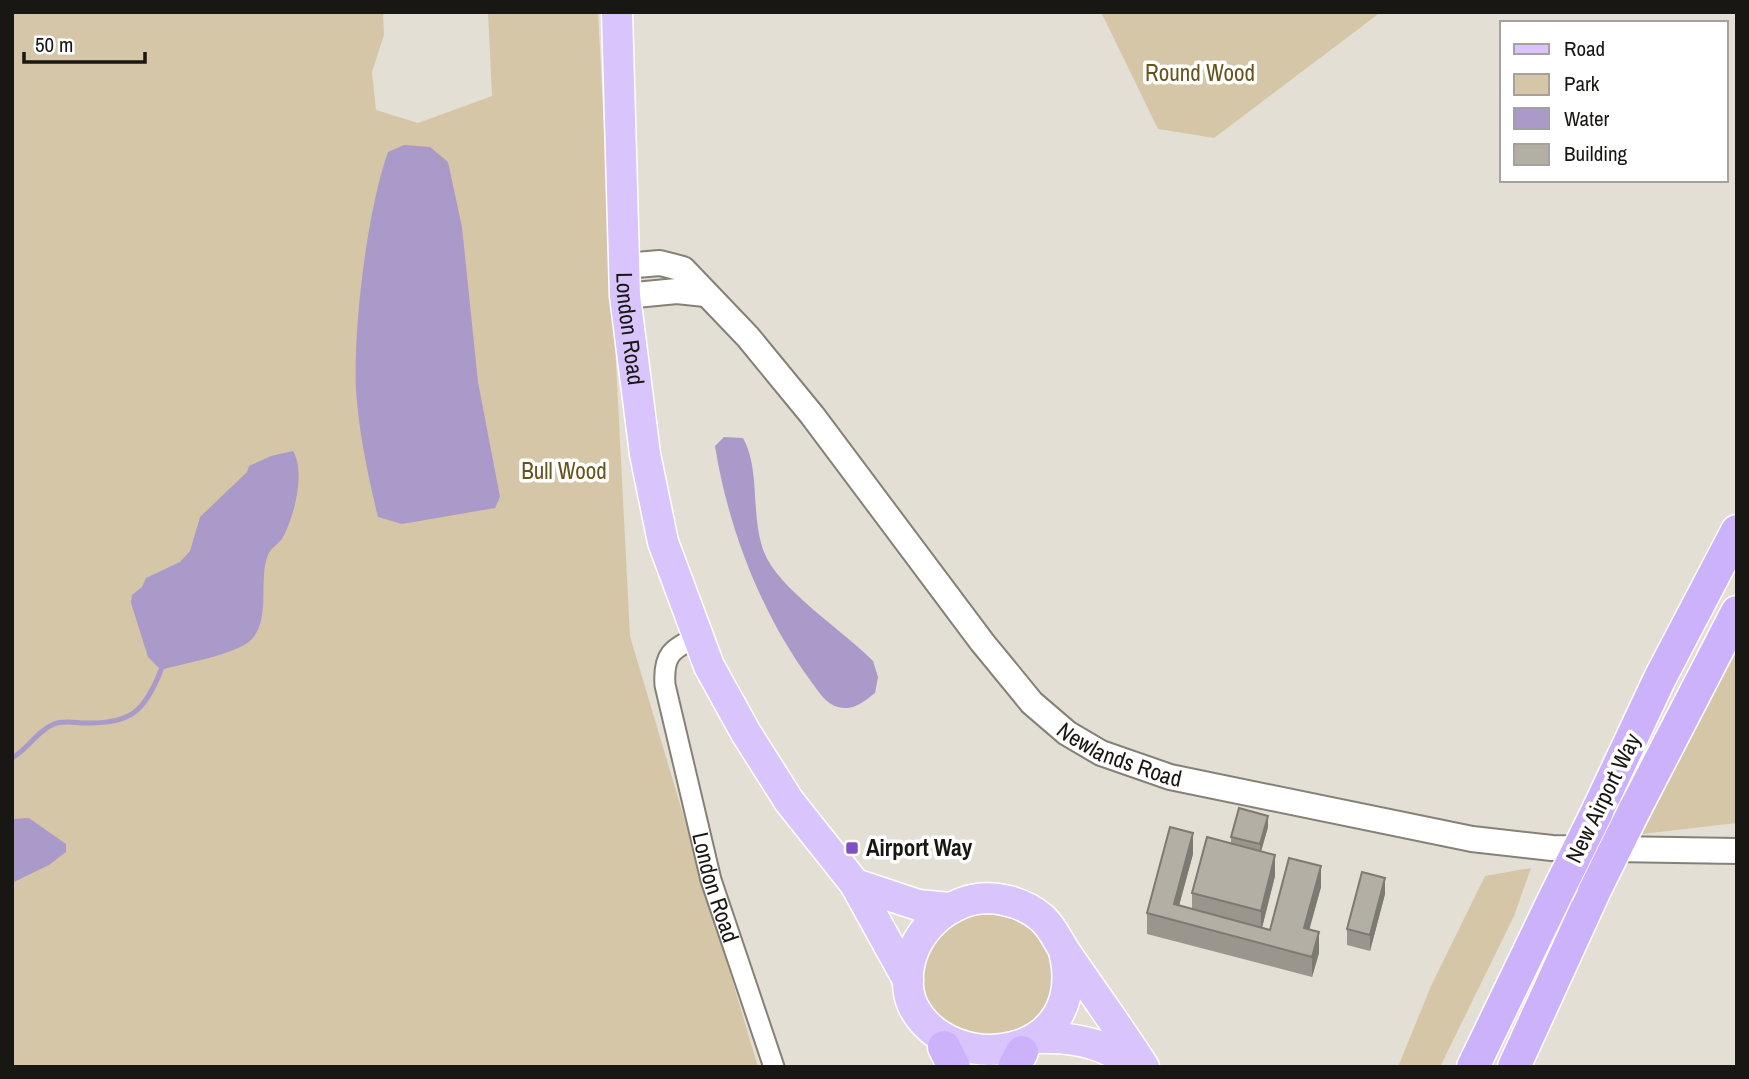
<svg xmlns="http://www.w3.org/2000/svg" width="1749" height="1079" font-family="'Archivo Narrow',sans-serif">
<rect width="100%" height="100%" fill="#e4dfd4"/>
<g fill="#d5c6a7">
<path d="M 12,12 L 383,12 L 384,35 L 372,72 L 376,110 L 418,123 L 492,96 L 488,12 L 598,12 L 630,636 L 758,1067 L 12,1067 Z"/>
<path d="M 1101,12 L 1381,12 L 1214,138 L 1158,129 Z"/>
<path d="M 1737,648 L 1737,823 L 1642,834 Z"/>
<path d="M 1531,868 L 1514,916 L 1440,1067 L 1398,1067 L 1431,986 L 1485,876 Z"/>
<path d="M 992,911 L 1017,917 L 1038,932 L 1052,954 L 1058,979 L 1032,1036 L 947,1039 L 917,984 C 934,936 937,918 992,911 Z"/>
</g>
<g fill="#aa9ac9">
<path d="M 404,145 L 430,147 L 448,162 L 462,227 L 478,382 L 500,497 L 495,508 L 402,524 L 378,517 C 368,476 359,433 356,391 C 353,328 367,211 388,152 Z"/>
<path d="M 724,437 L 743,438 C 761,471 750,515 764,552 C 778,589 844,631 873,661 L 878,677 L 875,693 C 867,699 857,708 847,708 C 828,709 820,693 810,680 C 761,613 728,528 715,446 Z"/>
<path d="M 293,451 C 306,472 294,518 282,539 C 278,544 270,549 268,555 C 258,579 271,618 252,639 C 237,655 183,663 161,670 L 148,657 L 131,603 L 132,595 L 142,587 L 146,578 L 180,562 L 190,551 L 200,517 L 247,472 L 249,466 L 271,456 Z"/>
<path d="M 29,818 L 66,844 L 66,852 L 49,865 L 12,883 L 12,819 Z"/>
</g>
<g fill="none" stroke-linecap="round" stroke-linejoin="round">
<path stroke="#aa9ac9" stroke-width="5" d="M 12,758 C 28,749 37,731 54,724 C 64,720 75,723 86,723 C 131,724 145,711 161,670"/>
<defs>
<g id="minor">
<path id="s1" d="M 698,637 C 671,649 663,655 665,685 L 711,880 L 774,1067"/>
</g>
<g id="tertiary">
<path id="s2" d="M 624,266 L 660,263 L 683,269 L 748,337 L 812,415 L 982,642 L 1032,703 L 1067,733 L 1101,753 L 1170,777 L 1472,839 L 1552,848 L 1737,851"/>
<path d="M 625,296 L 677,291 L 705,294"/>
</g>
<g id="primary">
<path id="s3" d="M 617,12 L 625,296 L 645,454 L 663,542 L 709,666 L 746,733 L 789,801 L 855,884 L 908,980"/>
<path d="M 855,884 L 918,905 L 950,908"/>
<path d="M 1064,951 C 1091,1061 951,1079 913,1006 C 905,988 907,967 914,949 C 924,927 940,912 962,903 C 988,893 1021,900 1042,918 C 1053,928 1058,941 1066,953 C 1092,991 1119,1028 1144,1067"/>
<path d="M 1043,1038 C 1085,1037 1105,1047 1142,1067"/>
</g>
<g id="trunk">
<path d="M 1634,811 L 1737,612"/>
<path d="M 1597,812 L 1660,678 L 1737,531"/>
<path d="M 944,1047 L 954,1067"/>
<path d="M 1014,1067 L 1022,1052"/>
<path d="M 1473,1067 L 1557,893"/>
<path d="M 1514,1067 L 1594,892"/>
</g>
</defs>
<use href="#minor" stroke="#858177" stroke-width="23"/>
<use href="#tertiary" stroke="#858177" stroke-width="28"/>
<use href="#primary" stroke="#fff" stroke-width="33"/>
<use href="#trunk" stroke="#fff" stroke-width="35"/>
<use href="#minor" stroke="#fff" stroke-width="19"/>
<use href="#tertiary" stroke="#fff" stroke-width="24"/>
<use href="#primary" stroke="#d9c5fb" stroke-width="30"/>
<use href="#trunk" stroke="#ccb2fa" stroke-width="32"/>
<defs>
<g id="trunk-bridge">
<path d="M 1594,892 L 1634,811"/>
<path d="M 1557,893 L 1597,812"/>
</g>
</defs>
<use href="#trunk-bridge" stroke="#fff" stroke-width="35" stroke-linecap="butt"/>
<use href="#trunk-bridge" stroke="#ccb2fa" stroke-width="32"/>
</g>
<g fill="#9a968d">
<path d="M 1268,827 L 1261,851 L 1275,876 L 1262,927 L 1270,930 L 1321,887 L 1309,929 L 1319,953 L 1312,977 L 1147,934 L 1147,913 L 1193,854 L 1179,906 L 1192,909 L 1192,893 L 1231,843 L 1231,837 Z"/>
<path d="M 1385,894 L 1370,951 L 1347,945 L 1347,929 Z"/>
</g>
<g fill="#7d7a73">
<path d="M 1268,816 L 1268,827 L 1260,855 L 1260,844 Z"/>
<path d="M 1193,833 L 1193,854 L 1175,920 L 1174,904 Z"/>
<path d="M 1275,855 L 1275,876 L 1261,932 L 1261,911 Z"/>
<path d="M 1321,866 L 1321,887 L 1304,949 L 1304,928 Z"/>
<path d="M 1385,878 L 1385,894 L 1370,951 L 1370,935 Z"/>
<path d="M 1319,932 L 1319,953 L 1312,977 L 1312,957 Z"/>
</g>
<g fill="#b3afa4" stroke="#7d7a73" stroke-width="2">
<path d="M 1239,808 L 1268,816 L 1260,844 L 1231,837 Z"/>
<path d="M 1170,827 L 1193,833 L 1174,904 L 1270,930 L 1289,858 L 1321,866 L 1304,928 L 1319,932 L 1312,957 L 1147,913 Z"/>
<path d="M 1207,837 L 1275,855 L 1261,911 L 1192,893 Z"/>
<path d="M 1362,872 L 1385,878 L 1370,935 L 1347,929 Z"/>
</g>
<rect fill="#824fc7" stroke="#fff" stroke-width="2.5" x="845" y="841" width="14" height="14" rx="3.5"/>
<g text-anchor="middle" stroke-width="7" stroke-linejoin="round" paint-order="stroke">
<g font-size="23" fill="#6a531a" stroke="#fff">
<text x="1200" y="81">Round Wood</text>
<text x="564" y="479">Bull Wood</text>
</g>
<g font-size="23" fill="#191713" stroke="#fff">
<text dy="8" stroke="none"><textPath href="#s3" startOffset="317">London Road</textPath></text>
<text dy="8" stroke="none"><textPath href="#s2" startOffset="721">Newlands Road</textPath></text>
<text transform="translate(1603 798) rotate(-64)" y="8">New Airport Way</text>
<text dy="8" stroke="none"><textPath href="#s1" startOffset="273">London Road</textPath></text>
</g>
<g font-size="23" font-weight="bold" fill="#191713" stroke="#fff" text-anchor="start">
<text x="866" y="856">Airport Way</text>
</g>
</g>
<rect width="1749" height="1079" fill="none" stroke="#191713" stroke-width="28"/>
<rect x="1500" y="21" width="228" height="161" fill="#ffffff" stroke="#a3a2a1" stroke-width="2"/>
<rect x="1514" y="44" width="35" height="10" fill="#d9c5fb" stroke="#a3a2a1" stroke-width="2"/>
<text x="1564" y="56" font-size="21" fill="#191713">Road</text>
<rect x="1514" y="74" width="35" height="21" fill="#d5c6a7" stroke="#a3a2a1" stroke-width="2"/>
<text x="1564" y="91" font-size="21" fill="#191713">Park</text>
<rect x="1514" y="108" width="35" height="21" fill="#aa9ac9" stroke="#a3a2a1" stroke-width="2"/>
<text x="1564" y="126" font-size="21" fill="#191713">Water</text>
<rect x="1514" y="144" width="35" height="21" fill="#b3afa4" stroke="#a3a2a1" stroke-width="2"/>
<text x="1564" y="161" font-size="21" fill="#191713">Building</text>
<path d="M24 52v10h121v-10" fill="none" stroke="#191713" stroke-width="3.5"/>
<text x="35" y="52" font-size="21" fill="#191713" stroke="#ffffff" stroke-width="5" paint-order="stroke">50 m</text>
</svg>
